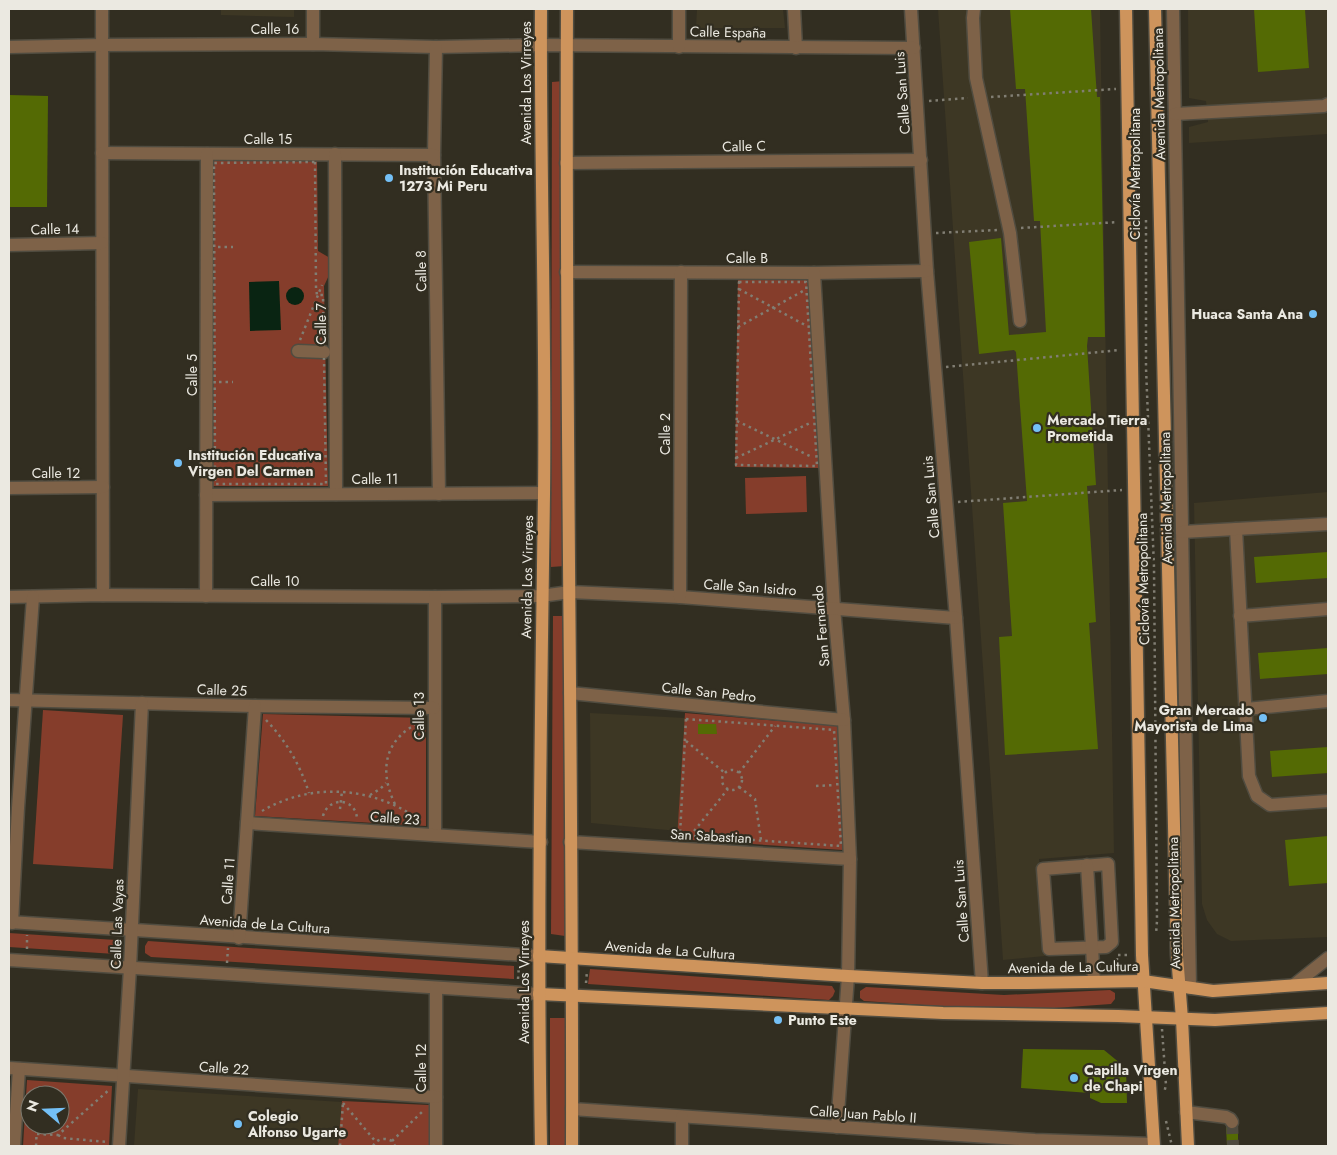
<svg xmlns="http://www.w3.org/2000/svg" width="1337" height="1155" font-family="Jost,sans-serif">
<rect width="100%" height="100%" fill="#322e21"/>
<g fill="#3d3724">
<path d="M 221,9 L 294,9 L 294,17 L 221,15 Z"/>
<path d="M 697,9 L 783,9 L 785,28 L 696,28 Z"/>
<path d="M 938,9 L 1100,9 L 1114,853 L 1039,859 L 1045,956 L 1003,960 Z"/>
<path d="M 1188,9 L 1328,9 L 1328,134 L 1189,143 L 1189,127 L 1208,122 L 1206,101 L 1189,98 Z"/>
<path d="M 1328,492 L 1328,937 L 1231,941 L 1217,934 L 1207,920 L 1202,904 L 1194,503 Z"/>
<path d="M 590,713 L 685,718 L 678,831 L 591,823 Z"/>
<path d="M 138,1089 L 342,1102 L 338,1146 L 134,1146 Z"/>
</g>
<g fill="#853d2b" fill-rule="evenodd">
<path d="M 564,81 L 565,566 L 551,567 L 552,82 Z"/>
<path d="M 317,159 L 318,251 L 330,258 L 330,273 L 324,286 L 328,486 L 213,486 L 211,161 Z"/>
<path d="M 738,276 L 805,277 L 810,281 L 819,468 L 735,467 Z"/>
<path d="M 806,476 L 807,512 L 746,514 L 745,478 Z"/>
<path d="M 553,616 L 564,616 L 565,936 L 551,934 Z"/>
<path d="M 43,710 L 123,715 L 113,869 L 33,864 Z"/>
<path d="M 685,713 L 838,726 L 843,850 L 677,839 Z"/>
<path d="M 263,714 L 426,718 L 426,826 L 255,816 Z"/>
<path d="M 9,933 L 116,940 C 121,944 121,947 118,952 L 115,954 L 9,947 Z"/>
<path d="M 148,941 L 514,966 L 514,979 L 151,957 L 145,953 L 145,946 Z"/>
<path d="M 590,969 L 832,986 L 835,991 L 833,996 L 829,1000 L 588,984 Z"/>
<path d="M 866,987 L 1004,995 L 1110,990 L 1115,993 L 1115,999 L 1111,1004 L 1014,1011 L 864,1001 L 860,998 L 860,991 Z"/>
<rect x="550" y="1018" width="16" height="128"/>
<path d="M 27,1080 L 112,1086 L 109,1146 L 23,1146 ZM 30,1095 L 60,1095 L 60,1125 L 30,1125 Z"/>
<path d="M 342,1101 L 429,1105 L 429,1146 L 338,1146 Z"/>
</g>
<g fill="#092412">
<path d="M 279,281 L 281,330 L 250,331 L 249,282 Z"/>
<circle cx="295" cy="296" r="9"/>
</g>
<g fill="#546a04">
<path d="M 1010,9 L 1091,9 L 1097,97 L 1100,97 L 1105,337 L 1088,337 L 1087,346 L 1096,485 L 1087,486 L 1096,622 L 1089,623 L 1098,749 L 1005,755 L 999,637 L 1012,636 L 1003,503 L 1027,501 L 1016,352 L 1014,350 L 979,354 L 969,242 L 1001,238 L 1009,335 L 1046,332 L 1040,221 L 1034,221 L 1025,89 L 1016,89 Z"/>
<path d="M 1254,9 L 1305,9 L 1309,68 L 1258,72 Z"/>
<path d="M 9,95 L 48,96 L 47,207 L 9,207 Z"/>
<path d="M 1328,552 L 1328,578 L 1256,583 L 1254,557 Z"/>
<path d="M 1328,648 L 1328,674 L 1260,679 L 1258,653 Z"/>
<path d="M 698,724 L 716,724 L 717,734 L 698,734 Z"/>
<path d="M 1328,747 L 1328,773 L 1272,777 L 1270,751 Z"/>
<path d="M 1328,836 L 1328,883 L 1289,886 L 1285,840 Z"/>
<path d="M 1023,1049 L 1104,1050 L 1126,1068 L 1127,1103 L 1101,1103 L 1090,1098 L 1090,1093 L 1021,1088 Z"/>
<path d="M 1226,1127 L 1232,1130 L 1238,1128 L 1238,1146 L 1227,1146 Z"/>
</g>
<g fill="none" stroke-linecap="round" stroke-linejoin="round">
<path stroke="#4e4a3e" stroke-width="12" stroke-dasharray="12 6" stroke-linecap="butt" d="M 1232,1122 L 1233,1146"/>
<defs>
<g id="minor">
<path d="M 102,9 L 103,595"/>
<path d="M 313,9 L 313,44"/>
<path d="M 794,9 L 796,48"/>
<path d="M 911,9 L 927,271 L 956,618 L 982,983"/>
<path d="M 974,9 L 973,18 L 976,78 L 1010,233 L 1020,321"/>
<path d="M 1173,9 L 1190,988"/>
<path d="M 9,47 L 102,45 L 313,44 L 436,47 L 541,45 L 914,48"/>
<path d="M 436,47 L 434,155 L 439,494"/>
<path d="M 679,47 L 679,9"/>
<path d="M 1175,114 L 1324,106 L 1328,104"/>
<path d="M 102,153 L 434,155"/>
<path d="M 335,154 L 336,494"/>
<path d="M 566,163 L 921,160"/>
<path d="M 9,245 L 102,243"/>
<path d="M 566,272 L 814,273 L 927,271"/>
<path d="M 814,273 L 834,608 L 844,720 L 850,859 L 848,976 L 837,1127"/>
<path d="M 298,351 L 324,352"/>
<path d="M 9,488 L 103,487"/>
<path d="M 206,495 L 544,493"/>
<path d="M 1236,529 L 1249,776 L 1257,796 L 1270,805 L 1328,801"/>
<path d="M 1182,532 L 1328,524"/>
<path d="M 206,596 L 207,154"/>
<path d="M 9,597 L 103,595 L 435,597 L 541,596 L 570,592 L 680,597 L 956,618"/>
<path d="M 435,597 L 435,835"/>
<path d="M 680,597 L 681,272"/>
<path d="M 1240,616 L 1328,609"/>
<path d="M 570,693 L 844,720"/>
<path d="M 9,700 L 255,706 L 434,708"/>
<path d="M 1246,709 L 1328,701"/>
<path d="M 247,823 L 541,842"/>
<path d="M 570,842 L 850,859"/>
<path d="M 1108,864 L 1112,942 L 1106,947 L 1049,949 L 1043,869 Z"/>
<path d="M 1087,865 L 1094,981"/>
<path d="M 9,922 L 539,956"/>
<path d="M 12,923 L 18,808 L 33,597"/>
<path d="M 239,938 L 255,706"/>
<path d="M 9,960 L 539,994"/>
<path d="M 1294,985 L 1328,958"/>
<path d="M 436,989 L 436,1146"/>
<path d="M 9,1068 L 436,1097"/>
<path d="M 572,1109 L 1035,1140 L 1153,1144"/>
<path d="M 1186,1112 L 1226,1117 L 1230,1119 L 1232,1122"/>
<path d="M 682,1117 L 682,1146"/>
<path d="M 14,1146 L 19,1069"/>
<path d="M 119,1146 L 130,968 L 142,703"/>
</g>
<g id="major">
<path d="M 567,9 C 565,388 573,767 572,1146"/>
<path d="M 1126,9 L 1142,955 L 1154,1146"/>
<path d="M 1155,9 L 1177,955 L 1182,1019 L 1188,1146"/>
<path d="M 539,956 L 848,976 L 982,983 L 1028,983 L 1143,981 L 1213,991 L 1328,983"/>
<path d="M 539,994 L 943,1013 L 1118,1016 L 1215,1020 L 1328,1013"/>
<path d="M 541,1146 C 537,929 541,712 544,495 C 546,333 540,171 541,9"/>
</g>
</defs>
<use href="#minor" stroke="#504c40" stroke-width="15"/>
<use href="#major" stroke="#504c40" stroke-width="15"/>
<g stroke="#817e73" stroke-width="2.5" stroke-dasharray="2.5 4" stroke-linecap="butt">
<path d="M 991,97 L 1116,89"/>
<path d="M 929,101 L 968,98"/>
<path d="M 315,162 L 316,288 L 317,295 L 323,295 L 326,484 L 215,484 L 214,163 Z"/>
<path d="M 1146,220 L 1146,368 L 1154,567 L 1157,921 L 1156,934"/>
<path d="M 1021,228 L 1118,222"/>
<path d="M 936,233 L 998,230"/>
<path d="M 218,247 L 233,247"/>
<path d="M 739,282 L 806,282 L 817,466 L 736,465 Z"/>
<path d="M 739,289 L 805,325"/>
<path d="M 738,327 L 803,291"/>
<path d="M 300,340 L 322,285"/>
<path d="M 946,367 L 1120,350"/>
<path d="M 219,382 L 233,382"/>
<path d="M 737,421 L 812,457"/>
<path d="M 736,458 L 812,422"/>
<path d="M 958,502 L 1122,490"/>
<path d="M 686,719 L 834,730 L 841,846 L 680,835 Z"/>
<path d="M 266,720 C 287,742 300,765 309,793"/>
<path d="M 686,741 L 725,773"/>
<circle cx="732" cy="780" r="10"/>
<path d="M 739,773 L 775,726"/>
<path d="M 816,786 L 834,785"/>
<path d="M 739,787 L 755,799 L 761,840"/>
<path d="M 370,795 L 380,789 L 386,783"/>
<path d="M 395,804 C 378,769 385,737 423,721"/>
<path d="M 340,809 L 342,791"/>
<path d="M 262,811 C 313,781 375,787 421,821"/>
<path d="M 323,816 C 328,797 355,797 357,818"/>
<path d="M 690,836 L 728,789"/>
<path d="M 27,949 L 27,935"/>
<path d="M 227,963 L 228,948"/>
<path d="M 1117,967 L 1117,955 L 1130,955"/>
<path d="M 518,979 L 519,966"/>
<path d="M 586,983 L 587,971"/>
<path d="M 1162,1029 L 1166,1085 L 1164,1093"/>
<path d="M 39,1095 L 40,1084"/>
<path d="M 343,1103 L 376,1142"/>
<path d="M 1166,1121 L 1172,1146"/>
<path d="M 37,1134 L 58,1135 L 110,1089"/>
<path d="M 58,1135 L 63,1138 L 107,1142"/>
<path d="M 392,1141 L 423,1111"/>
<path d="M 36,1146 L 37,1125"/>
<path d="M 340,1146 L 343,1103"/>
<path d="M 373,1146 C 377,1139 384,1137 392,1141 L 395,1146"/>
</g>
<use href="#minor" stroke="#7e6248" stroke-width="12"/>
<use href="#major" stroke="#ce945c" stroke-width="12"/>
</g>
<g fill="#74c0f6" stroke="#322e21" stroke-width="2">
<circle cx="389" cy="178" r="5"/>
<circle cx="1313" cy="314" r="5"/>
<circle cx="1037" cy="428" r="5"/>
<circle cx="178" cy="463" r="5"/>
<circle cx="1263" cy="718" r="5"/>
<circle cx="778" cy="1020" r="5"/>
<circle cx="1074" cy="1078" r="5"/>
<circle cx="238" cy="1124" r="5"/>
</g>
<g text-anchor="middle" stroke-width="4.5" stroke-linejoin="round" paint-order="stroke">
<g font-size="14" fill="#ebe9e1" stroke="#322e21">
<text x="275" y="34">Calle 16</text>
<text transform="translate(728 32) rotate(1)" y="5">Calle España</text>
<text transform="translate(526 83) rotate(-90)" y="5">Avenida Los Virreyes</text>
<text transform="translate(902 93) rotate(-94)" y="5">Calle San Luis</text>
<text transform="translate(1159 94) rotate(-91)" y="5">Avenida Metropolitana</text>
<text x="268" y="144">Calle 15</text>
<text transform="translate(744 146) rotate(-1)" y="5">Calle C</text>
<text transform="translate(1135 174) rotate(-90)" y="5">Ciclovía Metropolitana</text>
<text transform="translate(55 229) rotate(-1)" y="5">Calle 14</text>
<text x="747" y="263">Calle B</text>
<text transform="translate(421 271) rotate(-91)" y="5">Calle 8</text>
<text transform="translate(321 324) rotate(-90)" y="5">Calle 7</text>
<text transform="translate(192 375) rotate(-90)" y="5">Calle 5</text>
<text transform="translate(665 434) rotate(-90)" y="5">Calle 2</text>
<text x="56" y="478">Calle 12</text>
<text x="375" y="484">Calle 11</text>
<text transform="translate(931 497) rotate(-95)" y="5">Calle San Luis</text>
<text transform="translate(1166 498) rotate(-91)" y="5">Avenida Metropolitana</text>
<text transform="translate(527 577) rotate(-89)" y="5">Avenida Los Virreyes</text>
<text transform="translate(1143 579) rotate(-91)" y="5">Ciclovía Metropolitana</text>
<text x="275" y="586">Calle 10</text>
<text transform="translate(750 587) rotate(4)" y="5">Calle San Isidro</text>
<text transform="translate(821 626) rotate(-95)" y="5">San Fernando</text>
<text transform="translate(222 690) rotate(2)" y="5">Calle 25</text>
<text transform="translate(709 692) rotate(6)" y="5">Calle San Pedro</text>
<text transform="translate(419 716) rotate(-90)" y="5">Calle 13</text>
<text transform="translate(395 818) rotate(4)" y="5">Calle 23</text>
<text transform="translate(711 836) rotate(3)" y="5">San Sabastian</text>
<text transform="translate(228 881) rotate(-86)" y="5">Calle 11</text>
<text transform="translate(961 901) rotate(-94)" y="5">Calle San Luis</text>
<text transform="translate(1174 903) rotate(-91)" y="5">Avenida Metropolitana</text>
<text transform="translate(117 924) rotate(-88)" y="5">Calle Las Vayas</text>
<text transform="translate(265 924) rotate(4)" y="5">Avenida de La Cultura</text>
<text transform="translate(670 950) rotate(4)" y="5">Avenida de La Cultura</text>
<text transform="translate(1073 967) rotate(-1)" y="5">Avenida de La Cultura</text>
<text transform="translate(524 982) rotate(-90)" y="5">Avenida Los Virreyes</text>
<text transform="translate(224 1068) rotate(4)" y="5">Calle 22</text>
<text transform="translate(421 1068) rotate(-90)" y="5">Calle 12</text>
<text transform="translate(863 1114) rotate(4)" y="5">Calle Juan Pablo II</text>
</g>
<g font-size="14" font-weight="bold" fill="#ebe9e1" stroke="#322e21" text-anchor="start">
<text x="399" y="175">Institución Educativa<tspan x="399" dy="16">1273 Mi Peru</tspan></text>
<text x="1303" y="319" text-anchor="end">Huaca Santa Ana</text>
<text x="1047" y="425">Mercado Tierra<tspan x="1047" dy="16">Prometida</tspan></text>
<text x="188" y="460">Institución Educativa<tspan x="188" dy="16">Virgen Del Carmen</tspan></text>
<text x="1253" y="715" text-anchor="end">Gran Mercado<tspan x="1253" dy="16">Mayorista de Lima</tspan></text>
<text x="788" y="1025">Punto Este</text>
<text x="1084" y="1075">Capilla Virgen<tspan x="1084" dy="16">de Chapi</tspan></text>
<text x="248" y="1121">Colegio<tspan x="248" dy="16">Alfonso Ugarte</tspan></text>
</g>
</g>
<rect width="1337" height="1155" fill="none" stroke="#ebe9e1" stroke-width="20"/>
<g transform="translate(45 1110) rotate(289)"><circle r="24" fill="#322e21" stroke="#7c796e"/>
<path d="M0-4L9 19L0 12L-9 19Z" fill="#74c0f6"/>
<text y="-8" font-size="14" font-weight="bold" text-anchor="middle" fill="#ebe9e1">N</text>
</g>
</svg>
